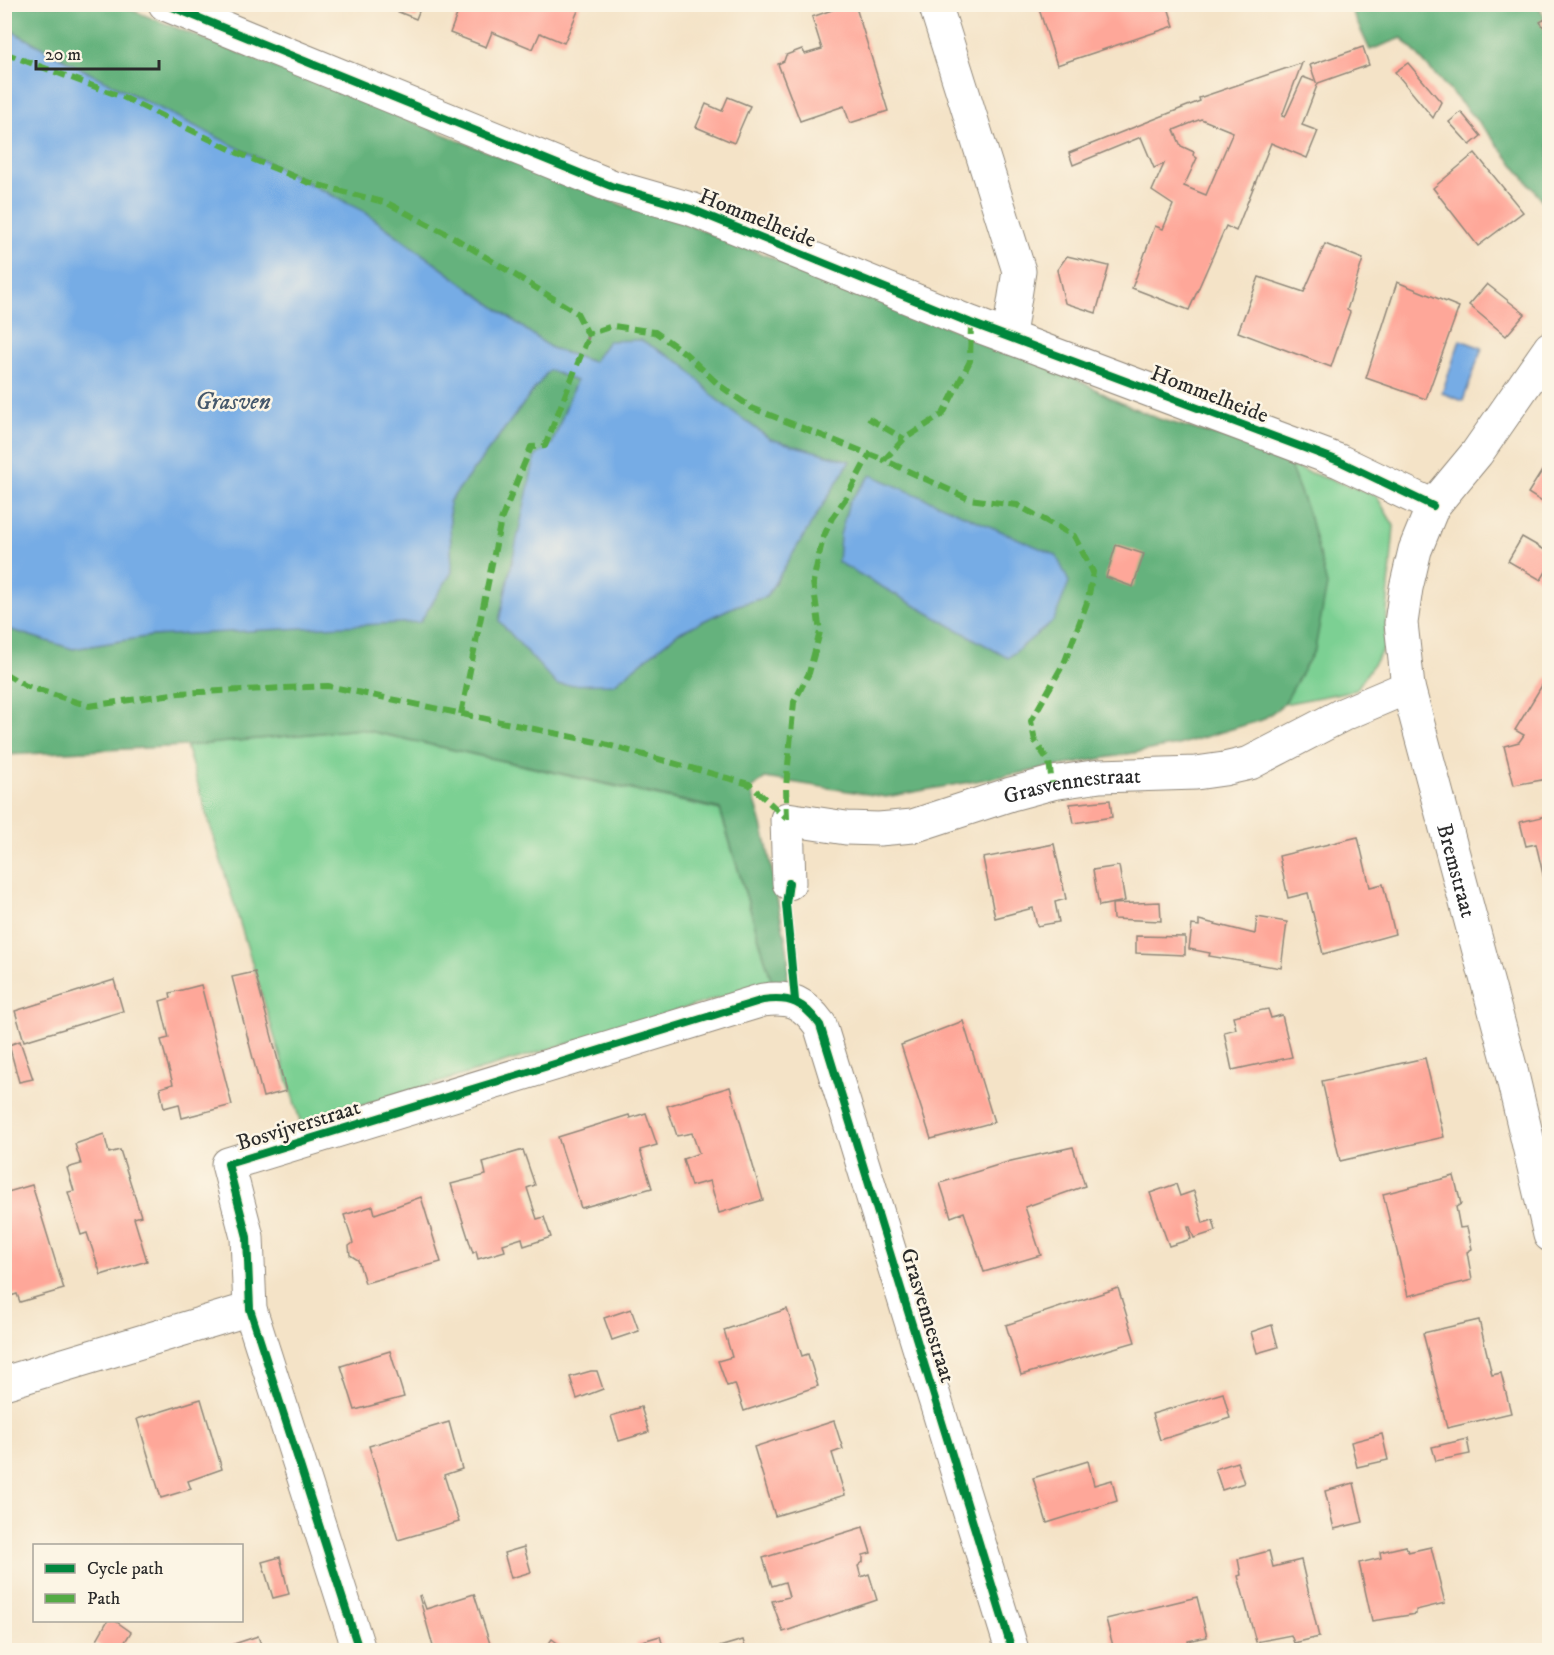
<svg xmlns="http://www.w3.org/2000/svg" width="1554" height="1655" font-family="'IM FELL DW Pica',serif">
<rect width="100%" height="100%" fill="#fcf5e5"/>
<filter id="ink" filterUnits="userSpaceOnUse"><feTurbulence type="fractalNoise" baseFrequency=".0167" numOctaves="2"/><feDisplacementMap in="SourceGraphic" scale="12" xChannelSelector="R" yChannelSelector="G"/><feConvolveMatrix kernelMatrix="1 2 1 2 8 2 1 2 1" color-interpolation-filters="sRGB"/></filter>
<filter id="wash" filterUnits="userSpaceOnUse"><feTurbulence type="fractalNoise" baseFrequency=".008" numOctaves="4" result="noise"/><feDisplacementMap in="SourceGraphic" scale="24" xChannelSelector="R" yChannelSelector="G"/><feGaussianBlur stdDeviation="1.35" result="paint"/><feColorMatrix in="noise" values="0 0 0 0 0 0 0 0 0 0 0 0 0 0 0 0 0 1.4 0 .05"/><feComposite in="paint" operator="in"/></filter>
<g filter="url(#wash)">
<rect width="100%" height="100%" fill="#f4e3c7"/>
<g fill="#7cd093" stroke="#547e5f" stroke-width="1.5">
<path d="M 1290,466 L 1376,495 L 1394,526 L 1384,648 L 1356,690 L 1284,704 L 1315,649 L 1310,518 Z"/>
<path d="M 360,729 L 720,810 L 772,982 L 301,1124 L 186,746 Z"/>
</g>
<g fill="#65b27d" stroke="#486e54" stroke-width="1.5">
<path d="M 5,5 L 119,5 L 624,206 L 663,215 L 1068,374 L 1117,401 L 1159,419 L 1261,448 L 1290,466 L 1310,518 L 1327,585 L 1315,649 L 1284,704 L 1262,720 L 1178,745 L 886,797 L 765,778 L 751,790 C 766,830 771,868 779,909 C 783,932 793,959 786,983 L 772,982 L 720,809 L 360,729 L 186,746 L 5,755 L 5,628 L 73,649 L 151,636 L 257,629 L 452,572 L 449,502 L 549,370 L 576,381 L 552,445 L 614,684 L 678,633 L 735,606 L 766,597 L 850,461 L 770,439 L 716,399 L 683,364 L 593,362 L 551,348 L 363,211 L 76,66 L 5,27 Z"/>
<path d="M 1349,5 L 1538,5 L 1549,25 L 1549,209 L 1489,134 L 1402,38 L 1370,50 Z"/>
</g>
<g fill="#76ace5" stroke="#506c88" stroke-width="1.5">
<path d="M 4,27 L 76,66 L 363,211 L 551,348 L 593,362 L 608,341 L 641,340 L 683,364 L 716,399 L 770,439 L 850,461 L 766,597 L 735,606 L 678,633 L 614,684 L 557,685 L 499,621 L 535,457 L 552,444 L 576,381 L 549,370 L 449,502 L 452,572 L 420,622 L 151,636 L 73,649 L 5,628 Z"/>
<path d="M 1460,340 L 1482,348 L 1463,401 L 1442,393 Z"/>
<path d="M 871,475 L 1056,555 L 1069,582 L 1054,620 L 1008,658 L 838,562 L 840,535 L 849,502 Z"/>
</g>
<g id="blocks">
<g fill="#fea799" fill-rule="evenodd">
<path d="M 379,4 L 422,4 L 416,19 Z"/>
<path d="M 461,4 L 581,4 L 564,43 L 540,33 L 533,49 L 492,32 L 486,47 L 450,33 Z"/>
<path d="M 849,4 L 855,4 L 888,111 L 850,123 L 844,106 L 800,121 L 778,64 L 784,61 L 786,55 L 802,49 L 805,54 L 822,49 L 812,17 Z"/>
<path d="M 1044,4 L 1167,4 L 1174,26 L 1057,65 L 1038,6 Z"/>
<path d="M 1550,16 L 1550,36 L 1540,22 Z"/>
<path d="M 1363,47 L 1369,65 L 1318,83 L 1302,125 L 1318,131 L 1307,158 L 1271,143 L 1236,231 L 1226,226 L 1189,310 L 1132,288 L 1155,226 L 1163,229 L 1173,205 L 1152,191 L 1164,164 L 1154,168 L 1141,137 L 1073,165 L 1069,153 L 1200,101 L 1199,98 L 1302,63 L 1282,116 L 1285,117 L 1303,77 L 1316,82 L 1310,65 ZM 1201,119 L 1233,132 L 1206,195 L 1184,186 L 1197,158 L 1193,155 L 1194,152 L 1181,146 L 1174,130 Z"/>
<path d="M 1408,63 L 1441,102 L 1433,118 L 1395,72 Z"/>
<path d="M 728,97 L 750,106 L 734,143 L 696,127 L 706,104 L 722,111 Z"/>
<path d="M 1461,112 L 1481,136 L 1470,145 L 1449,122 Z"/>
<path d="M 1475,153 L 1523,212 L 1478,246 L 1433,188 Z"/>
<path d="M 1325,244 L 1363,259 L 1347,310 L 1350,312 L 1331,367 L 1238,332 L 1259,277 L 1304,292 Z"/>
<path d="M 1067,256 L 1109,266 L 1096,313 L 1065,303 L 1057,270 Z"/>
<path d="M 1397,282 L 1459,307 L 1426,399 L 1366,378 Z"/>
<path d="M 1487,284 L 1525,314 L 1506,336 L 1469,305 Z"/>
<path d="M 1550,458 L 1550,507 L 1528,493 Z"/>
<path d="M 1522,537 L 1550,553 L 1550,565 L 1541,580 L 1508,561 Z"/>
<path d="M 1116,545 L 1144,554 L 1133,587 L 1106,577 Z"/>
<path d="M 1547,677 L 1550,678 L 1550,776 L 1547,779 L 1514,785 L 1504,746 L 1519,742 L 1524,735 L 1515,730 Z"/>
<path d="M 1110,800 L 1112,817 L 1074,823 L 1070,804 Z"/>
<path d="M 1550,815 L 1550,886 L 1546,887 L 1536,844 L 1526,846 L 1520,822 Z"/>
<path d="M 1358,837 L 1370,887 L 1383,884 L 1395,934 L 1323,954 L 1308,893 L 1288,898 L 1279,856 Z"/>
<path d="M 1054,844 L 1066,899 L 1055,902 L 1059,922 L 1037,926 L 1033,908 L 995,918 L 983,858 Z"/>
<path d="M 1119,866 L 1125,901 L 1099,906 L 1093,870 Z"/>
<path d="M 1160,902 L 1161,921 L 1113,919 L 1112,904 Z"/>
<path d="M 1257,917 L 1287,922 L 1281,968 L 1209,956 L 1210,953 L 1189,949 L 1192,925 L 1199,926 L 1199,920 L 1255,934 Z"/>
<path d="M 1136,936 L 1185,937 L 1185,955 L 1136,953 Z"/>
<path d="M 255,972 L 286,1091 L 263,1097 L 232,977 Z"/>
<path d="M 114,980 L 123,1011 L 24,1041 L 15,1011 Z"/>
<path d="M 201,985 L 232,1105 L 182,1118 L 179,1104 L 164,1108 L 160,1088 L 173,1084 L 161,1040 L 169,1038 L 160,1001 L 171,998 L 170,993 Z"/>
<path d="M 1268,1009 L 1271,1018 L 1282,1015 L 1292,1057 L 1232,1070 L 1224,1032 L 1236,1029 L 1233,1016 Z"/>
<path d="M 963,1021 L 994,1122 L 931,1139 L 901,1045 Z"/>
<path d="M 20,1041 L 33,1079 L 19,1082 L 9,1045 Z"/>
<path d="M 1425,1058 L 1444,1137 L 1340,1161 L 1322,1081 Z"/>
<path d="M 730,1087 L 763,1200 L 719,1213 L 710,1181 L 691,1186 L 683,1159 L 699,1153 L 692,1133 L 677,1136 L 667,1106 Z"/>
<path d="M 646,1113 L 657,1145 L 640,1150 L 652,1188 L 581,1208 L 558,1137 L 629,1115 L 630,1118 Z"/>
<path d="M 104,1134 L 109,1153 L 120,1150 L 141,1216 L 134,1218 L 147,1261 L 101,1275 L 87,1233 L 81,1235 L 68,1192 L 74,1191 L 67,1168 L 81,1164 L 75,1144 Z"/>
<path d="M 1073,1147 L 1085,1186 L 1025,1207 L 1041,1255 L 984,1272 L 964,1212 L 951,1217 L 940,1183 L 1011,1161 Z"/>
<path d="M 523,1150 L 535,1185 L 527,1188 L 537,1219 L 544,1217 L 551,1237 L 524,1246 L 522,1238 L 503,1244 L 505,1251 L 478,1259 L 476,1251 L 473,1253 L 451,1184 L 486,1175 L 483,1162 Z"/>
<path d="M 1454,1176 L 1461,1204 L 1456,1207 L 1460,1228 L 1467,1227 L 1472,1249 L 1467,1252 L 1472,1280 L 1408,1296 L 1383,1194 Z"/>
<path d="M 1176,1184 L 1180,1196 L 1194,1191 L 1203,1223 L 1213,1220 L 1216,1231 L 1194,1238 L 1190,1227 L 1188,1227 L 1191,1239 L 1169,1246 L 1150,1193 Z"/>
<path d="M 32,1185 L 64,1289 L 20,1302 L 17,1294 L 4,1298 L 4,1193 Z"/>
<path d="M 421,1197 L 441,1262 L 365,1283 L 358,1260 L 350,1255 L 349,1246 L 353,1243 L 344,1215 L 373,1206 L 375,1214 Z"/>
<path d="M 1118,1288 L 1135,1342 L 1021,1375 L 1006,1325 Z"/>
<path d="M 631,1309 L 639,1331 L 612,1340 L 604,1318 Z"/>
<path d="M 787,1309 L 802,1356 L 808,1354 L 818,1386 L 744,1411 L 735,1384 L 727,1386 L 718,1361 L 732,1357 L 724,1330 Z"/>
<path d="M 1479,1320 L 1492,1375 L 1501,1373 L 1511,1413 L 1447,1428 L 1423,1333 Z"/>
<path d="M 1272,1325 L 1278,1347 L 1257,1353 L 1251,1332 Z"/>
<path d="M 390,1351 L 404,1397 L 355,1410 L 341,1366 Z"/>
<path d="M 591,1371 L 597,1371 L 603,1389 L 577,1399 L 570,1377 Z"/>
<path d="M 1223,1393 L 1230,1418 L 1160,1440 L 1152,1414 Z"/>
<path d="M 201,1399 L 222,1469 L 188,1481 L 191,1489 L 161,1498 L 137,1419 Z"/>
<path d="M 641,1407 L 649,1432 L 619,1441 L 611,1416 Z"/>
<path d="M 834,1421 L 843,1449 L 832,1453 L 845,1495 L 775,1516 L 754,1447 Z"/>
<path d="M 449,1422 L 462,1469 L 444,1475 L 459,1522 L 398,1540 L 369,1446 Z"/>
<path d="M 1382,1434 L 1388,1460 L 1357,1467 L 1351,1442 Z"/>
<path d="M 1467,1439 L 1470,1454 L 1436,1461 L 1432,1447 Z"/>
<path d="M 1088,1461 L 1094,1485 L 1112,1480 L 1117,1501 L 1047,1523 L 1033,1478 Z"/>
<path d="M 1237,1462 L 1244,1483 L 1222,1490 L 1215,1469 Z"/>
<path d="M 1354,1483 L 1363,1522 L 1334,1529 L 1325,1491 Z"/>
<path d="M 863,1527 L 871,1553 L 863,1555 L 863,1562 L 858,1566 L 861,1577 L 869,1574 L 877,1600 L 783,1632 L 772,1601 L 789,1597 L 785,1582 L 772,1586 L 763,1558 Z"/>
<path d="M 1406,1546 L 1408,1552 L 1431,1547 L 1445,1603 L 1416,1610 L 1416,1614 L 1372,1621 L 1359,1563 L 1381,1558 L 1380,1552 Z"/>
<path d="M 524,1547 L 531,1572 L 511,1578 L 504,1553 Z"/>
<path d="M 1269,1551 L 1273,1567 L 1301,1560 L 1319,1637 L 1294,1643 L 1291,1635 L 1256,1642 L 1238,1576 L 1241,1575 L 1238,1559 Z"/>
<path d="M 280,1557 L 289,1594 L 273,1598 L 262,1562 Z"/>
<path d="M 474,1594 L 492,1650 L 434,1650 L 419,1596 L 421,1595 L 426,1609 Z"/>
<path d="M 1197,1597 L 1207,1637 L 1188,1641 L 1190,1650 L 1114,1650 L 1106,1619 Z"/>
<path d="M 108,1620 L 114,1620 L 131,1632 L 120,1650 L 108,1650 L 95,1643 Z"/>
<path d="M 258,1636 L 263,1650 L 216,1650 Z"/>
<path d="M 660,1636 L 664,1650 L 639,1650 L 636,1643 Z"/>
<path d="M 552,1639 L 564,1648 L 562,1650 L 544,1650 Z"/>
<path d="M 743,1640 L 746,1650 L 709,1650 Z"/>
</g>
</g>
</g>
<g filter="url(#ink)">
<use href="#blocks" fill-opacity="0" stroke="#908779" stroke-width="1.5"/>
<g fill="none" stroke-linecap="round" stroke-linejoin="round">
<defs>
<g id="minor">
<path d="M 165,4 L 611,186 L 691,209 L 971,323 L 1339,461 L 1433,506"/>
<path d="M 935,4 L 1019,271 L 1009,335"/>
<path id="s1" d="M 1550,348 L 1477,453 L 1433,506 L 1415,550 L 1406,588 L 1401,623 L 1408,687 L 1511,1070 L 1550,1235"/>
<path id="s2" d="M 789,883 L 787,819 L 846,828 L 879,829 L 913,826 L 1011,794 L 1052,783 L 1100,776 L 1196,773 L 1224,769 L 1250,763 L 1342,715 L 1408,687"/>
<path d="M 4,1383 L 250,1309"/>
<path d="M 359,1650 L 250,1309 L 247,1237 L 228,1164 L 763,1000 C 791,996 804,1003 820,1025 L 1012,1650"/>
</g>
</defs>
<use href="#minor" stroke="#908779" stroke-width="35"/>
<path stroke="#908779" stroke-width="4" stroke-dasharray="4.5 4.5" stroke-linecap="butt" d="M 587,340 L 588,334"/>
<use href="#minor" stroke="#fff" stroke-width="33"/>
<g stroke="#54ab44" stroke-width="6" stroke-dasharray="12 6" stroke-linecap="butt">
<path d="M 4,53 L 123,97 L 238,153 L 307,182 L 387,203 L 453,237 L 577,313 L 588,334 L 613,326 L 655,332 L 685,353 L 719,385 L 752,408 L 884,460"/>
<path d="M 971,323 L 970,361 L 943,414 L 904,439 L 884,460 L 969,499 L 1017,505 L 1074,536 L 1093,572 L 1088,600 L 1065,661 L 1031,721 L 1035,741 L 1049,762 L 1052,783"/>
<path d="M 868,418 L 904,439"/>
<path d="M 4,673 L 26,686 L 89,706 L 179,693 L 328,686 L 597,742 L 749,784 L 787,819"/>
<path d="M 461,714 L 501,520 L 531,447 L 545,446 L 587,340"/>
<path d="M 787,819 L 786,787 L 794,702 L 809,673 L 820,632 L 813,582 L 823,538 L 832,518 L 846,498 L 869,455"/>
</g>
<defs>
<g id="cycleway">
<path d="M 165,4 L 611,186 L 691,209 L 971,323 L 1339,461 L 1433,506"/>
<path d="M 789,883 L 786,904 L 795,1000"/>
<path d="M 359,1650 L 250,1309 L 247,1237 L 228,1164 L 763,1000 C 791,996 804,1003 820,1025 L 1012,1650"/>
</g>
</defs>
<use href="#cycleway" stroke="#fcf5e5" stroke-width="11"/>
<use href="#cycleway" stroke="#00873e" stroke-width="8"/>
</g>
</g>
<g text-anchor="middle" stroke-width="5" stroke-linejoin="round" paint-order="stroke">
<g font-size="22" fill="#2b2b2b" stroke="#fcf5e5">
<text transform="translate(758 217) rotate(22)" y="8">Hommelheide</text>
<text transform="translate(1210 393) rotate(21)" y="8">Hommelheide</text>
<text dy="8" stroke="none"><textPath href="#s2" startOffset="356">Grasvennestraat</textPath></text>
<text dy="8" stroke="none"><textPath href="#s1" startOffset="573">Bremstraat</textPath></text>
<text transform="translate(298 1124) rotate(-17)" y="8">Bosvijverstraat</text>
<text transform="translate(929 1315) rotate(73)" y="8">Grasvennestraat</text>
</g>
<g font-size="24" font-style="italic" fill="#45586c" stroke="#fcf5e5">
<text x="233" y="409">Grasven</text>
</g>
</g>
<rect width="1554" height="1655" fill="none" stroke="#fcf5e5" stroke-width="24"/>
<rect x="33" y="1544" width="210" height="78" fill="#fcf5e5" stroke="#a8a49b" stroke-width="1.5"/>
<rect x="45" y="1564" width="30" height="9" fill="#00873e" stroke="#a8a49b" stroke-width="1.5"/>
<text x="87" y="1574" font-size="18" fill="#2b2b2b">Cycle path</text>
<rect x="45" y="1594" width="30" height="9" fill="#54ab44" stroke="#a8a49b" stroke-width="1.5"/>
<text x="87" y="1604" font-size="18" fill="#2b2b2b">Path</text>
<path d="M36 60v9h123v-9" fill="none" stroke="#2b2b2b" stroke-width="3"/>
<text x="45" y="60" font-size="18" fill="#2b2b2b" stroke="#fcf5e5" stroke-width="4.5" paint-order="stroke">20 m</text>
</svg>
